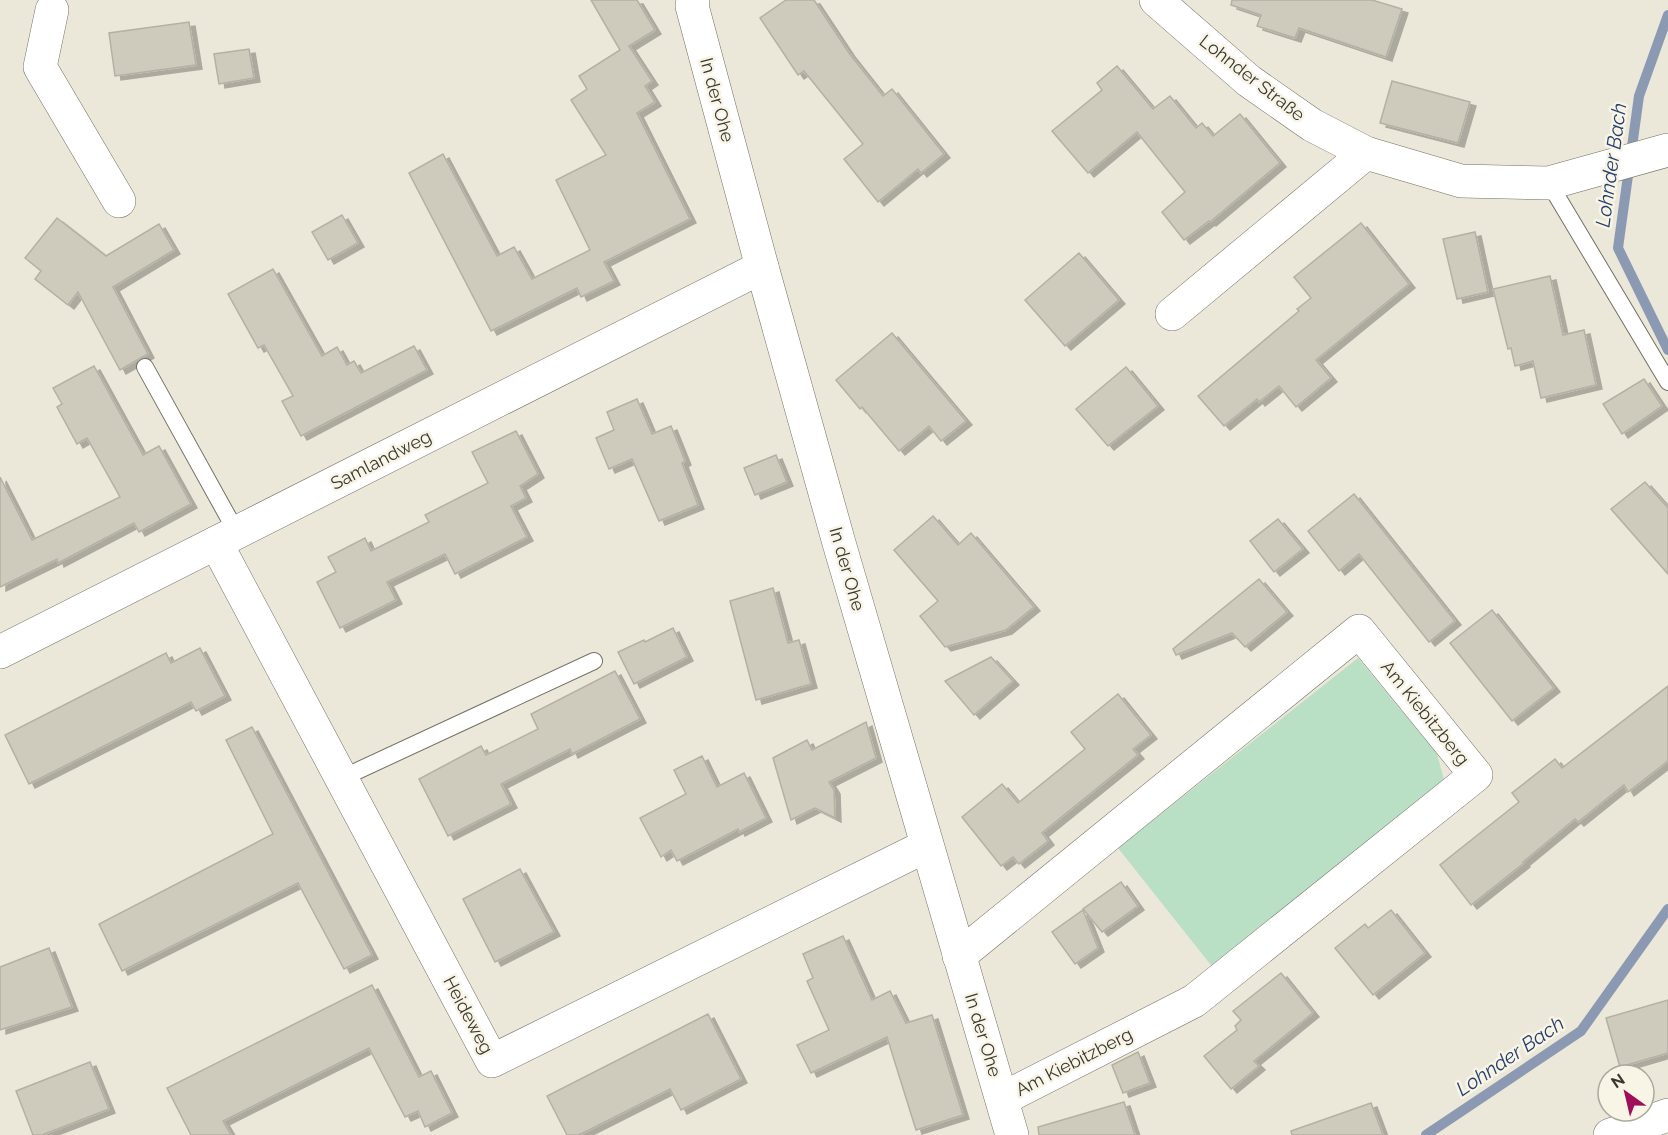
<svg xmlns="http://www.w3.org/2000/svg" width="1668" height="1135" font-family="Raleway,sans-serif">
<defs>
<filter id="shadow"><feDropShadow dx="6" dy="4" stdDeviation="0" flood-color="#0004"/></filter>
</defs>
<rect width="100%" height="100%" fill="#ebe7d9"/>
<path fill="#b9dfc5" d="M 1358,658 L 1437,754 L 1446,787 L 1218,974 L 1118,848 Z"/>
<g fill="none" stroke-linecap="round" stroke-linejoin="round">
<g stroke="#8b9ab2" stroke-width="10">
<path d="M 1668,15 L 1639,96 L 1618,248 L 1668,350"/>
<path d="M 1426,1135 L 1581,1031 L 1668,909"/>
</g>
</g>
<g fill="#cecabc" stroke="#b4b1a3" stroke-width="1.5" filter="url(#shadow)">
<path d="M 591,0 L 637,0 L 655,30 L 629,46 L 652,81 L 645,86 L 655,102 L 637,113 L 690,219 L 604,262 L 614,281 L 581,297 L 577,288 L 491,331 L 409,173 L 443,154 L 497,256 L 514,247 L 532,279 L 590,250 L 556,180 L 606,155 L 571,100 L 587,89 L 579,76 L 620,50 Z"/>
<path d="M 786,0 L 814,0 L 849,53 L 883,96 L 892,89 L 944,154 L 921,173 L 918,169 L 878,202 L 844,159 L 863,144 L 804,71 L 798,75 L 760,18 Z"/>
<path d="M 1232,0 L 1372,0 L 1402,9 L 1386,57 L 1299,28 L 1295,38 L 1257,26 L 1261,15 L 1231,5 Z"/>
<path d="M 189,22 L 196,65 L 115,76 L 109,33 Z"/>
<path d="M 249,49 L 254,78 L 219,84 L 214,54 Z"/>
<path d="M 1117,66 L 1153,109 L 1170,96 L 1196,128 L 1202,123 L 1213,136 L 1240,114 L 1280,163 L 1210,222 L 1209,221 L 1184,240 L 1162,212 L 1185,192 L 1137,132 L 1088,173 L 1052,131 L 1102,90 L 1097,83 Z"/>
<path d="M 1392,81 L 1470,102 L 1458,143 L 1380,123 Z"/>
<path d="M 342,215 L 358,243 L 328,260 L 312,232 Z"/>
<path d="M 57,218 L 106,256 L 159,224 L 174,250 L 113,287 L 148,354 L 120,370 L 78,292 L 68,305 L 35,279 L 41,271 L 25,258 Z"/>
<path d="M 1361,223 L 1409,284 L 1316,360 L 1331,378 L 1296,407 L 1279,386 L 1259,402 L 1257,399 L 1224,426 L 1198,396 L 1299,311 L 1297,309 L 1311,298 L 1294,277 Z"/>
<path d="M 1475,232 L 1488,292 L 1457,299 L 1443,239 Z"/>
<path d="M 1079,253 L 1119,300 L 1065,346 L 1025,300 Z"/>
<path d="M 273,269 L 322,356 L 337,347 L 347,365 L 354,361 L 361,373 L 414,346 L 427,370 L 301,436 L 282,401 L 293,396 L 264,345 L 258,348 L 228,294 Z"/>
<path d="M 1550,276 L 1563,335 L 1584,330 L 1596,385 L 1541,398 L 1533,361 L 1515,366 L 1511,348 L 1508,349 L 1493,289 Z"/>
<path d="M 892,333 L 966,421 L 941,441 L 929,426 L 899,451 L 862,407 L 860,409 L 836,380 Z"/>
<path d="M 94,366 L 143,455 L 159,446 L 191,504 L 139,532 L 134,523 L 58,563 L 57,559 L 0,587 L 0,477 L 32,540 L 120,497 L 87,438 L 77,444 L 57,407 L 62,404 L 53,388 Z"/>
<path d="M 1126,367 L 1158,406 L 1108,446 L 1076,409 Z"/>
<path d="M 1644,379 L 1662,406 L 1622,434 L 1603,404 Z"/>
<path d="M 637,399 L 652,434 L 671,426 L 685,461 L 682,463 L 698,505 L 659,521 L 632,459 L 609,469 L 596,438 L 614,430 L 607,412 Z"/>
<path d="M 516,431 L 538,474 L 520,486 L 526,498 L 511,506 L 527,537 L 455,574 L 445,554 L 387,582 L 396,600 L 340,628 L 317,582 L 336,572 L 328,557 L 365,538 L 371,551 L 429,522 L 425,515 L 488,483 L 472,452 Z"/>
<path d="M 776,455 L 787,482 L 755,495 L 744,468 Z"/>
<path d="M 1645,482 L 1668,508 L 1668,574 L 1611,509 Z"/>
<path d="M 1354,494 L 1455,621 L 1429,642 L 1359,554 L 1339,571 L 1308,531 Z"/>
<path d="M 933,516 L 958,545 L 971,533 L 1034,607 L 1006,630 L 945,647 L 920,616 L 938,601 L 894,550 Z"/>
<path d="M 1278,519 L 1303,549 L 1274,572 L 1250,541 Z"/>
<path d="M 1259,579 L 1287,612 L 1245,647 L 1232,633 L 1176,655 L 1173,649 Z"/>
<path d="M 773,588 L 788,643 L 799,640 L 811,684 L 756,700 L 730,601 Z"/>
<path d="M 1492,610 L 1554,688 L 1512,721 L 1450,643 Z"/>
<path d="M 673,628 L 687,657 L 634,684 L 618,652 L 644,640 L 645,642 Z"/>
<path d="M 200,648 L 225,696 L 196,711 L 191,702 L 29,784 L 5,735 L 166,653 L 171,663 Z"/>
<path d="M 991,657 L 1013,681 L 974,715 L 945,681 Z"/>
<path d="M 615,671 L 640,719 L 572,754 L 570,749 L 501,784 L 511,804 L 448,836 L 419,779 L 481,746 L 486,755 L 538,729 L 531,714 Z"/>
<path d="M 1668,686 L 1668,761 L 1628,792 L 1624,785 L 1578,822 L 1575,819 L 1523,862 L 1524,863 L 1471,905 L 1440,865 L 1519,802 L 1512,793 L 1555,759 L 1562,768 Z"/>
<path d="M 1118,694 L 1151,735 L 1133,749 L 1138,755 L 1042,833 L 1048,841 L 1019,864 L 1013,857 L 1001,866 L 962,817 L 1002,784 L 1018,803 L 1085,749 L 1071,732 Z"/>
<path d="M 866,722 L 876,758 L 829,782 L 834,790 L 835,818 L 815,808 L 791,820 L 773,758 L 807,740 L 812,750 Z"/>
<path d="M 252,727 L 372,955 L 344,969 L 298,883 L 122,971 L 99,924 L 273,834 L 226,740 Z"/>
<path d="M 702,756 L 717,787 L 744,773 L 766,818 L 739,832 L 738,829 L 677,861 L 671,850 L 661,857 L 640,818 L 686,794 L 674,770 Z"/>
<path d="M 520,869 L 554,932 L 495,962 L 463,899 Z"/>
<path d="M 1121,882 L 1138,906 L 1102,932 L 1083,909 Z"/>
<path d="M 1083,910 L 1098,948 L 1075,964 L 1052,932 Z"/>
<path d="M 1391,910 L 1425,953 L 1373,995 L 1335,948 L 1365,924 L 1368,928 Z"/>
<path d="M 843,936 L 872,1000 L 890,991 L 906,1023 L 932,1015 L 963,1115 L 916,1130 L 887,1037 L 811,1073 L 797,1045 L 829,1030 L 807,981 L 813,978 L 803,954 Z"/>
<path d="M 49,948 L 72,1007 L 0,1030 L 0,967 Z"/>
<path d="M 1281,973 L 1313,1013 L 1254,1061 L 1259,1066 L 1231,1089 L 1204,1056 L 1237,1030 L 1235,1026 L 1241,1020 L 1233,1011 Z"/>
<path d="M 372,985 L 419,1077 L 431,1071 L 452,1113 L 425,1127 L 418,1111 L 405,1117 L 369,1048 L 223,1121 L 231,1135 L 191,1135 L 167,1088 Z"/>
<path d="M 1668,1000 L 1668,1053 L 1620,1067 L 1606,1018 Z"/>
<path d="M 708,1014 L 741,1079 L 681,1110 L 670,1089 L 579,1135 L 567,1135 L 547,1096 Z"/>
<path d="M 1138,1052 L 1150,1083 L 1123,1093 L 1112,1065 Z"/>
<path d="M 90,1062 L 109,1109 L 42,1135 L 33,1135 L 16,1091 Z"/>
<path d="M 1124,1102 L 1135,1135 L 1039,1135 L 1038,1127 Z"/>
<path d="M 1371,1103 L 1383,1135 L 1292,1135 L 1291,1131 Z"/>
</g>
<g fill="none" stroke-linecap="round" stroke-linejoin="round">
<defs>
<g id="lane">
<path d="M 1549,183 L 1668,382"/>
<path d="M 145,367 L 237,533"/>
<path d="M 342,778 L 594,661"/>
</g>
<g id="street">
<path d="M 693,0 L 692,6 L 762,267 L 839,543 L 1012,1135"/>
<path d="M 1156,0 L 1249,81 L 1312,125 L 1366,153 L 1461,181 L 1549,183 L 1668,150"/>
<path d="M 52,10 L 40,67 L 119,201"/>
<path d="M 1172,314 L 1366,153"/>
<path d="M 216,543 L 492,1061 L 926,846"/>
<path d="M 0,652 L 762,267"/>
<path d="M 959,956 L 1359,631 L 1476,775 L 1194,1001 L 1002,1099"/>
</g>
<path id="secondary" d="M 1610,1135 L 1668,1115"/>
</defs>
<use href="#lane" stroke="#747164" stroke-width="18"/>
<use href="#street" stroke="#747164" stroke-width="34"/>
<use href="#secondary" stroke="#747164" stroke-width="34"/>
<use href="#lane" stroke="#fff" stroke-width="16"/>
<use href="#street" stroke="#fff" stroke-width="33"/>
<use href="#secondary" stroke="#fff" stroke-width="33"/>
</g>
<g text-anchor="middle" stroke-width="5" stroke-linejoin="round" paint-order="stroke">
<g font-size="18" fill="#383731" stroke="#f8f4e6">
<text transform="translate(1252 78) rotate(38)" y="6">Lohnder Straße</text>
<text transform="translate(717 100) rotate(75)" y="6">In der Ohe</text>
<text transform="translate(381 460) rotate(-27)" y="6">Samlandweg</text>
<text transform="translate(847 569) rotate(74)" y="6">In der Ohe</text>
<text transform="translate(1425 713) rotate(51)" y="6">Am Kiebitzberg</text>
<text transform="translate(468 1015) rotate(62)" y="6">Heideweg</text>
<text transform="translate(983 1035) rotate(73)" y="6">In der Ohe</text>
<text transform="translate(1074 1062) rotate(-27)" y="6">Am Kiebitzberg</text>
</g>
<g font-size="20" font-style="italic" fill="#243e6d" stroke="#f8f4e6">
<text transform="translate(1611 165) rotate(-82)" y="7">Lohnder Bach</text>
<text transform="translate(1510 1056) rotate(-34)" y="7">Lohnder Bach</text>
</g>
</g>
<g transform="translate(1626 1093) rotate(326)"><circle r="28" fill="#f8f4e6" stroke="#aba89e" stroke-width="1.5"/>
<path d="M0-4.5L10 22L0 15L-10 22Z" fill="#9e0e59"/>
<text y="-9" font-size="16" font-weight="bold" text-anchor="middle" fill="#383731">N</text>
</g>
</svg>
